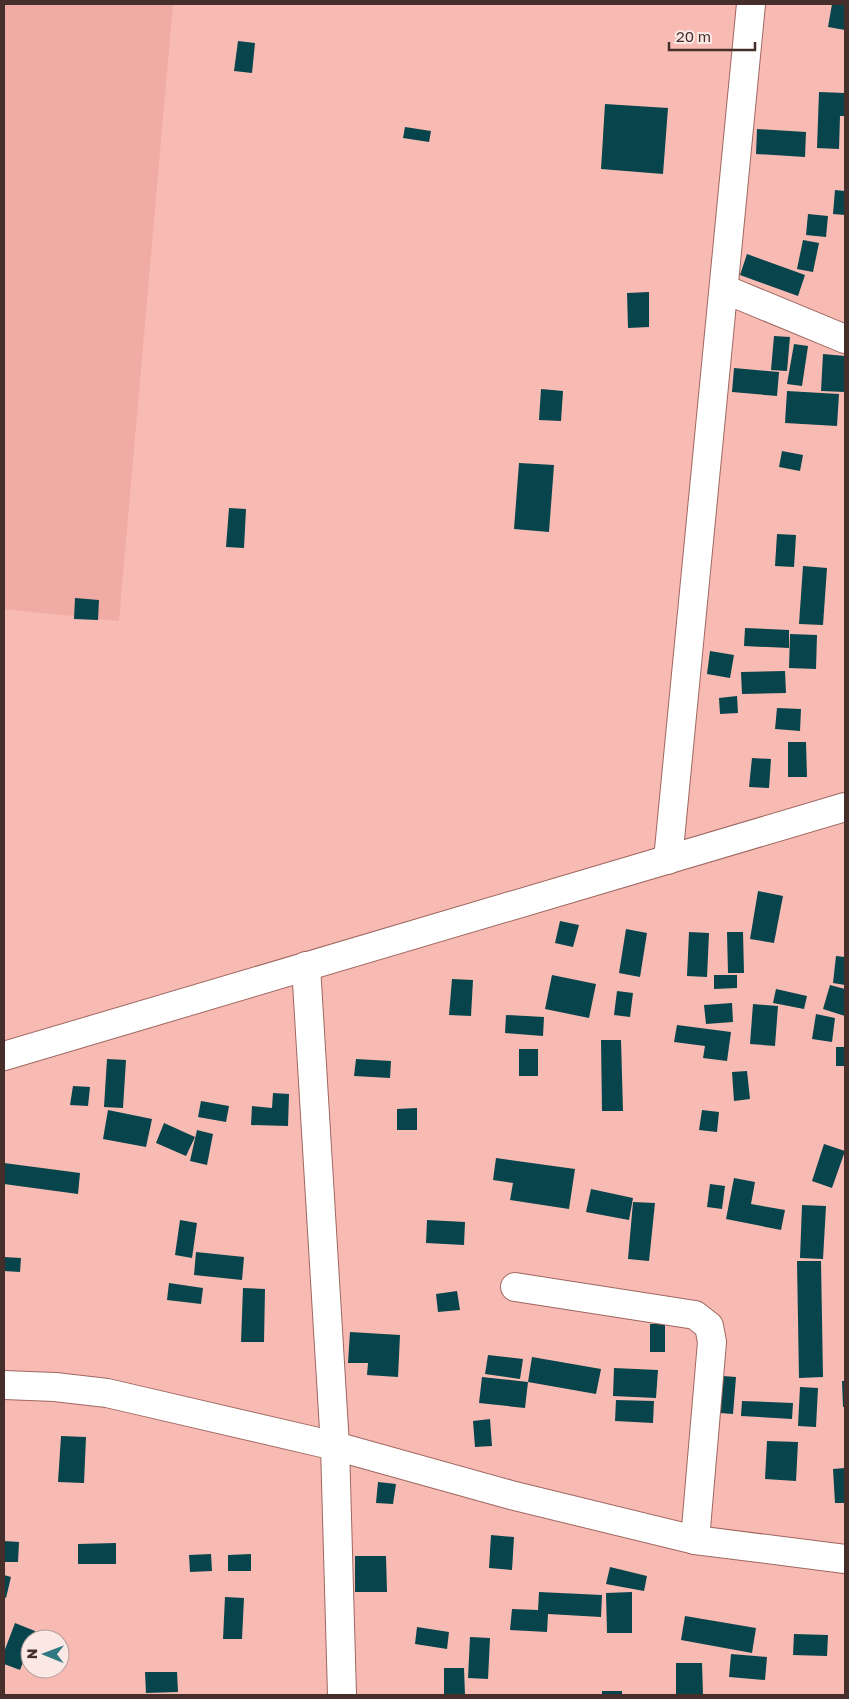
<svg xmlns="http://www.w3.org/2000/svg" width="849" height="1699" font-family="'Golos Text',sans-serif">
<rect width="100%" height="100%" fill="#f8bbb3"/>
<path fill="#f0aca4" d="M 4,4 L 173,4 L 119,621 L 4,609 Z"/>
<g fill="#07444b">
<path d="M 832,4 L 845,4 L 845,30 L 828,27 Z"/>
<path d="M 238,41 L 255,43 L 252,73 L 234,71 Z"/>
<path d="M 819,92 L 845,93 L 845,116 L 840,116 L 839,149 L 817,148 Z"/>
<path d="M 605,104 L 668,108 L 663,174 L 601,169 Z"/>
<path d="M 405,127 L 431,131 L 429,142 L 403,138 Z"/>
<path d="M 757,129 L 806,132 L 805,157 L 756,154 Z"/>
<path d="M 835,190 L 845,191 L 845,215 L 833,214 Z"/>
<path d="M 808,214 L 828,216 L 826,237 L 806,235 Z"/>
<path d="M 803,240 L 819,243 L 813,272 L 797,269 Z"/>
<path d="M 747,254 L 805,275 L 798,296 L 740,275 Z"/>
<path d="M 649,292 L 649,327 L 628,328 L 627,293 Z"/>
<path d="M 774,336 L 790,337 L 787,371 L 771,370 Z"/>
<path d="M 794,344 L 808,346 L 802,386 L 787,384 Z"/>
<path d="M 823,354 L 845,356 L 845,392 L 821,391 Z"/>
<path d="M 734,368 L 779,372 L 777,396 L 732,392 Z"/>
<path d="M 541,389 L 563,391 L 561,421 L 539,420 Z"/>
<path d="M 787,391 L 839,394 L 837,426 L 785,423 Z"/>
<path d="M 782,451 L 803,455 L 800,471 L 779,467 Z"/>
<path d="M 519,463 L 554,465 L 549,532 L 514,529 Z"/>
<path d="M 229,508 L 246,509 L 244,548 L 226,547 Z"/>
<path d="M 777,534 L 796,535 L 794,567 L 775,566 Z"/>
<path d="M 803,566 L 827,568 L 823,625 L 799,624 Z"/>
<path d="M 75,598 L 99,600 L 98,620 L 74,619 Z"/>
<path d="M 745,628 L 789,630 L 789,648 L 744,646 Z"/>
<path d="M 790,634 L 817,635 L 816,669 L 789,668 Z"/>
<path d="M 710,651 L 734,655 L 730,678 L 707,674 Z"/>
<path d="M 785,671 L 786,693 L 742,694 L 741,672 Z"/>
<path d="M 737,696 L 738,713 L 720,714 L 719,698 Z"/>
<path d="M 777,708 L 801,709 L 800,731 L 775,729 Z"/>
<path d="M 788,742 L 806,742 L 807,777 L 788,777 Z"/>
<path d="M 752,758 L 771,759 L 769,788 L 749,787 Z"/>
<path d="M 758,891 L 783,896 L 774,943 L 750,939 Z"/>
<path d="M 560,921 L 579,925 L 573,947 L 555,943 Z"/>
<path d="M 626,929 L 647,933 L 640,977 L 619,973 Z"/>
<path d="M 689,932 L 709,933 L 707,977 L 687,976 Z"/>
<path d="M 727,932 L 743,932 L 744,973 L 728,973 Z"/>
<path d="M 836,956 L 845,957 L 845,985 L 833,983 Z"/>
<path d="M 552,975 L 596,984 L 589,1018 L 545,1009 Z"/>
<path d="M 714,975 L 737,975 L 737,988 L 714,989 Z"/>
<path d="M 452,979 L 473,980 L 471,1016 L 449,1015 Z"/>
<path d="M 830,985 L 845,989 L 845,1016 L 823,1009 Z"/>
<path d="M 776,989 L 807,996 L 804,1009 L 773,1003 Z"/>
<path d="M 617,991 L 633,993 L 630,1017 L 614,1015 Z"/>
<path d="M 732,1003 L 733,1022 L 706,1024 L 704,1005 Z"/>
<path d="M 753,1004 L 778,1006 L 775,1046 L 750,1044 Z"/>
<path d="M 816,1014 L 835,1018 L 832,1042 L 812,1039 Z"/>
<path d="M 506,1015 L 544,1017 L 543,1036 L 505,1033 Z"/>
<path d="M 677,1025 L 731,1032 L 727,1061 L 703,1058 L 705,1046 L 674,1042 Z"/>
<path d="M 601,1040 L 621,1040 L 623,1111 L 602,1111 Z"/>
<rect x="836" y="1047" width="9" height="19"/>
<rect x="519" y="1049" width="19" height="27"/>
<path d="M 107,1059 L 126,1060 L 123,1108 L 104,1107 Z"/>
<path d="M 356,1059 L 391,1061 L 390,1078 L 354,1076 Z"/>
<path d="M 747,1071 L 750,1099 L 734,1101 L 732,1072 Z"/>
<path d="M 73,1086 L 90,1087 L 88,1106 L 70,1105 Z"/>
<path d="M 273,1093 L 289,1094 L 288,1126 L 251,1125 L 252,1106 L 272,1108 Z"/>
<path d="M 201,1101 L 229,1106 L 226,1122 L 198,1117 Z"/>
<path d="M 417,1108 L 417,1130 L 397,1130 L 397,1109 Z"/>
<path d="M 108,1110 L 152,1119 L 146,1147 L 103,1139 Z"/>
<path d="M 702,1110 L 719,1112 L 717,1132 L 699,1130 Z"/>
<path d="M 164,1123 L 195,1137 L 186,1156 L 156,1143 Z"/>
<path d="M 197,1130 L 213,1134 L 207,1165 L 190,1161 Z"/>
<path d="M 824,1144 L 845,1151 L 832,1188 L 812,1181 Z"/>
<path d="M 496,1158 L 575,1169 L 569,1209 L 510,1200 L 513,1183 L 493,1180 Z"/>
<path d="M 4,1163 L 80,1173 L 78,1194 L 4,1184 Z"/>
<path d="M 734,1178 L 755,1182 L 751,1204 L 785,1210 L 781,1230 L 726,1219 Z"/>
<path d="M 710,1184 L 725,1186 L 722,1209 L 707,1207 Z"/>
<path d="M 591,1189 L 633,1198 L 629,1220 L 586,1212 Z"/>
<path d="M 633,1202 L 655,1203 L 649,1261 L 628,1259 Z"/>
<path d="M 802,1205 L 826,1206 L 823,1259 L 800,1258 Z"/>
<path d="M 180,1220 L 197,1223 L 192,1258 L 175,1255 Z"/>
<path d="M 427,1220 L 465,1222 L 464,1245 L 426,1243 Z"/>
<path d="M 196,1252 L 244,1257 L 242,1280 L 194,1275 Z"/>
<path d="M 4,1257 L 21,1258 L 20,1272 L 4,1271 Z"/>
<path d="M 797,1261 L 821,1261 L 823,1377 L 799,1378 Z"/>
<path d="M 169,1283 L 203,1288 L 201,1304 L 167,1300 Z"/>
<path d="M 243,1288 L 265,1289 L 264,1342 L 241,1342 Z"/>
<path d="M 457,1291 L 460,1310 L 438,1312 L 436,1294 Z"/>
<rect x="650" y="1324" width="15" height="28"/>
<path d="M 350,1332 L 400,1335 L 398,1377 L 367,1375 L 368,1363 L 348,1363 Z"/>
<path d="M 488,1355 L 523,1359 L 520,1379 L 485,1374 Z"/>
<path d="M 532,1357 L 601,1369 L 596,1394 L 528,1382 L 525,1408 L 479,1403 L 482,1377 L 528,1382 Z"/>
<path d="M 614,1368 L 658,1370 L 656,1398 L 613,1396 Z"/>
<path d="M 709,1375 L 736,1377 L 733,1414 L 706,1412 Z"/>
<path d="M 842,1381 L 845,1381 L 845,1407 L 843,1407 Z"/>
<path d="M 800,1387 L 818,1388 L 816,1427 L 798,1426 Z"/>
<path d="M 616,1400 L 654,1401 L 653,1423 L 615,1421 Z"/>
<path d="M 742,1401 L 793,1403 L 792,1419 L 741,1416 Z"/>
<path d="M 490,1419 L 492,1446 L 475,1447 L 473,1421 Z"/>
<path d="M 61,1436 L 86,1437 L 84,1483 L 58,1482 Z"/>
<path d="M 767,1441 L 798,1442 L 796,1481 L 765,1479 Z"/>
<path d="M 845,1468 L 845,1503 L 835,1503 L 833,1469 Z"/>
<path d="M 378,1482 L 396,1484 L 393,1504 L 376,1503 Z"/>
<path d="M 491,1535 L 514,1537 L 512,1570 L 489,1568 Z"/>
<path d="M 4,1541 L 19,1542 L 18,1562 L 4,1562 Z"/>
<path d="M 116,1543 L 116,1564 L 78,1564 L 78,1544 Z"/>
<path d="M 211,1554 L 212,1571 L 190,1572 L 189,1555 Z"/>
<path d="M 251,1554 L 251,1571 L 228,1571 L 228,1555 Z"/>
<path d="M 355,1556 L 386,1556 L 387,1592 L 355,1592 Z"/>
<path d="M 610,1567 L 647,1576 L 644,1591 L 606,1584 Z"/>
<path d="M 4,1575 L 11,1577 L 6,1598 L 4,1597 Z"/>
<path d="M 539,1592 L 602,1595 L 601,1617 L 548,1614 L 547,1632 L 510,1630 L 512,1609 L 538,1610 Z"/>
<path d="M 632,1592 L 632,1633 L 607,1633 L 606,1593 Z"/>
<path d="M 225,1597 L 244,1598 L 242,1639 L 223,1639 Z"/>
<path d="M 685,1616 L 756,1628 L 752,1653 L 681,1640 Z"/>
<path d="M 15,1623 L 35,1631 L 32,1639 L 30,1639 L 30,1645 L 20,1670 L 4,1664 L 4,1652 Z"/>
<path d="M 417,1627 L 449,1632 L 447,1649 L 415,1644 Z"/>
<path d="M 794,1634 L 828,1635 L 827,1656 L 793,1655 Z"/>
<path d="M 470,1637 L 490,1638 L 488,1679 L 468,1678 Z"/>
<path d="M 731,1654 L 767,1657 L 765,1680 L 729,1677 Z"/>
<path d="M 676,1663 L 702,1663 L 703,1695 L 676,1695 Z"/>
<path d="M 444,1668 L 464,1668 L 465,1695 L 444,1695 Z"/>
<path d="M 145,1672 L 177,1672 L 178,1692 L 146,1693 Z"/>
<rect x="602" y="1691" width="20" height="4"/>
</g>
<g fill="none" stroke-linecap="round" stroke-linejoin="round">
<defs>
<g id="minor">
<path d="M 724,289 L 845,339"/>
<path d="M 668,860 L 751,4"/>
<path d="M 306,966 L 335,1446 L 342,1695"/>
<path d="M 515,1287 L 695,1315 L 709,1326 L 712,1342 L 695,1540"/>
<path d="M 4,1385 L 55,1387 L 107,1393 L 335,1446 L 511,1495 L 695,1540 L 845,1559"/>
</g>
<path id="tertiary" d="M 4,1056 L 845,807"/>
</defs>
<use href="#minor" stroke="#9e6760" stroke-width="30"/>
<use href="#tertiary" stroke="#9e6760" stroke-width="30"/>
<use href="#minor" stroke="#fff" stroke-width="28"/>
<use href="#tertiary" stroke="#fff" stroke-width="28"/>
</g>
<rect width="849" height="1699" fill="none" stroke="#462e2b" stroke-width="10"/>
<g transform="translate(45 1654) rotate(271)"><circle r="24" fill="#fbe8e5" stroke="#b39e9b"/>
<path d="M0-4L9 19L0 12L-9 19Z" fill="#307881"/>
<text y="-8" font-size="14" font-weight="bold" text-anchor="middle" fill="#462e2b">N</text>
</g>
<path d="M669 42v8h86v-8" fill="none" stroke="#462e2b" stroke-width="2.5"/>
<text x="676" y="42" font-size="15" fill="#462e2b" stroke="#fbe8e5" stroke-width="4" paint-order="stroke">20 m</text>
</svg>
